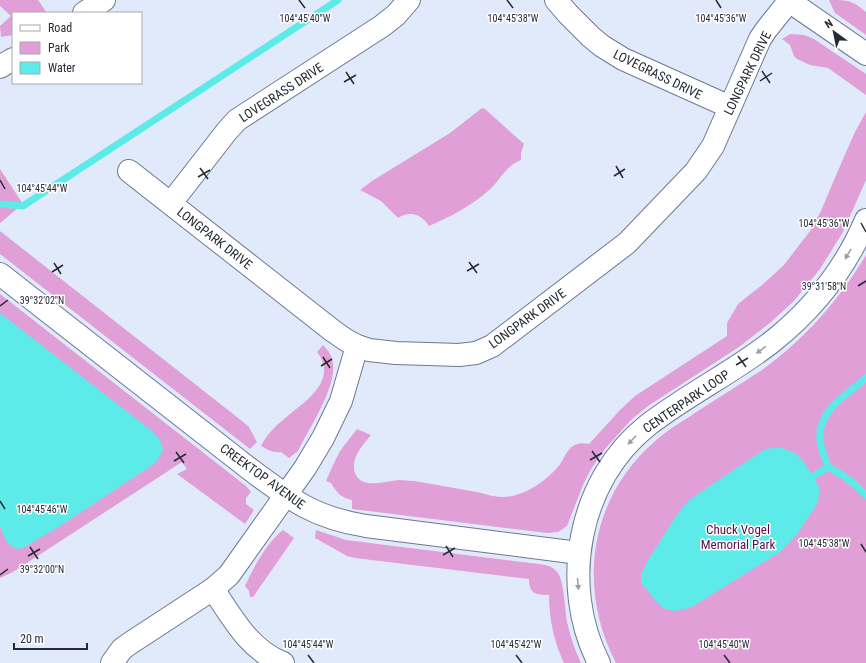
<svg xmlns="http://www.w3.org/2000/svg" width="866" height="663" font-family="'Roboto Condensed',sans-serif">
<rect width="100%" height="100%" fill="#e1eafb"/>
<g fill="#e19fd7">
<path d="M 0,0 L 38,0 L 47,13 L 13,13 L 13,35 L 1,37 L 0,26 L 11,16 L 0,6 Z"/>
<path d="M 829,0 C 848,0 852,0 866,12 L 866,35 L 835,13 Z"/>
<path d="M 790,34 L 804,35 L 814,39 L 866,74 L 866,95 L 828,68 L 810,65 L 797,59 L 794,56 L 790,45 L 782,39 Z"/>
<path d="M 482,108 L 485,109 L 524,144 L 521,153 L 521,160 C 505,166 500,181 488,191 C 471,206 450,217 429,226 C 422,215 410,210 398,218 L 381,201 L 360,190 L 372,181 L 450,133 Z"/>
<path d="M 866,112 L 866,180 L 843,232 L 820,269 L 794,301 L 771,322 L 739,347 L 648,406 L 631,420 L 606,448 L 591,469 L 583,485 L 567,526 L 558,532 L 547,533 L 352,509 L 352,500 C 341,498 336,492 331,483 L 326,481 L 333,465 L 340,451 L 357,429 L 371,435 C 363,445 350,458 355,473 C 361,490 387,481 399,480 C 404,480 409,481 414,481 C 434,484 452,488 471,491 C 490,494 498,501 519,494 C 532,490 547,479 556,469 C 567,458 567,439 589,444 L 620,410 L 635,396 L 727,336 L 727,323 L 738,304 L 762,285 L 784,265 L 810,231 L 821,211 L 843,159 L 855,132 Z"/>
<path d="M 0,169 L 23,204 L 0,223 Z"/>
<path d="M 0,231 L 242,421 L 249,427 L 257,442 L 250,449 L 0,254 Z"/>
<path d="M 866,255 L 866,663 L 616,663 C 577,588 589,499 654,442 C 667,430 683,421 698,411 C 719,397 741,384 762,370 C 805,339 839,300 866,255 Z"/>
<path d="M 0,294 L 246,486 L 251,492 L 246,498 L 246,504 L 254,510 L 245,524 L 177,474 L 187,469 L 182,462 L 13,572 L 0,578 Z"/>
<path d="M 323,345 C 328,350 333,357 333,364 C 336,389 309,428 298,451 L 289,458 L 281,452 C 274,453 268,450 261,446 C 266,436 274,427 283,420 C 301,404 340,382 317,352 Z"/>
<path d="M 283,530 L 294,538 L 253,597 L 250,597 L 249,591 L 245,586 L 247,582 C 254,566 269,540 283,530 Z"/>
<path d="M 316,530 L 346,540 L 539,564 C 546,565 553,566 558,573 C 564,581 565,610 567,622 C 570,636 575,650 581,663 L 564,663 C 554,642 549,619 549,595 C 536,595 529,594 529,579 L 355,558 L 347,556 L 315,538 Z"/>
</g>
<g fill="#5cebe8">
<path d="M 0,313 L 152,431 L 160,440 L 163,450 L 157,461 L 148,468 L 57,528 L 23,548 L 16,549 L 10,545 L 5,539 L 0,526 Z"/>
<path d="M 774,448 L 782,448 L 795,453 L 804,462 L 819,487 L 819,496 L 817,504 L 798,533 L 780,552 L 690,608 L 674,611 L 663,608 L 656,601 L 641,583 L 641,575 L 647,562 L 676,516 L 689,500 L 765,449 Z"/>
</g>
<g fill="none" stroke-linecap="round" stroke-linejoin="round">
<g stroke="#5cebe8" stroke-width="7">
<path d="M 0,204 L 23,206 L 338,0"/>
<path d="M 866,378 C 847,394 817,411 820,440 C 821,449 825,458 828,467 C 843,474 855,484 866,495"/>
<path d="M 805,481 L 828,467"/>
</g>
<defs>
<g id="minor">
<path d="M 556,0 L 568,14 L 591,37 L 602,46 L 623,59 L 730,107"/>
<path d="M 789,1 L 866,54"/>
<path d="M 84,13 L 104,0"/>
<path d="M 0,67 L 13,59"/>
<path d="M 129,171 L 333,331 L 346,340 L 357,346 L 369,350 L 396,353 L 459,355 L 476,353 L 492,346 L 627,243 L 696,171 L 713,146 L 760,39 L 766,30 L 790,0"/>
<path d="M 171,203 L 227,131 L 237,120 L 382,26 L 396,15 L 409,0"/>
<path d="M 213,589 C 232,617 249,650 283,663"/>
<path d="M 112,663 L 122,649 L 132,642 L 213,589 L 229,575 L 305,468 L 323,438 L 341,401 L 357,346"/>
</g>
<g id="tertiary">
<path d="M 0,274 L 251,470 C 291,500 315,518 366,526 L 579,553"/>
<path d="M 599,663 C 559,585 578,480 648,425 C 688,394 734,372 773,341 C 813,309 846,267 866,220"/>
</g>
</defs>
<use href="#minor" stroke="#6c7991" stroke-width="24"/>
<use href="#tertiary" stroke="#6c7991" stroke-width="24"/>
<use href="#minor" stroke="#fff" stroke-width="22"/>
<use href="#tertiary" stroke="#fff" stroke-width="22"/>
</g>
<defs><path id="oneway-solid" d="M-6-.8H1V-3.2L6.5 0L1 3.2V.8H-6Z"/></defs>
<g fill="#9d9fa4">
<use href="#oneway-solid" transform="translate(848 254) rotate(120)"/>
<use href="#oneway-solid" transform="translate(761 350) rotate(144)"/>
<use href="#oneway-solid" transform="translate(632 440) rotate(134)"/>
<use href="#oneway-solid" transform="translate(578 584) rotate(85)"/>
</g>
<path fill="none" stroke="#252a34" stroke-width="1.5" d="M 299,0 L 305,8M 507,0 L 513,8M 716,0 L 721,8M 762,71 L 770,83M 346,72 L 354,84M 760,81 L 772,73M 344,82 L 356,75M 616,166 L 623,178M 200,168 L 208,179M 614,176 L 625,169M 198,177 L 210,170M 0,180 L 5,189M 861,223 L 866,232M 469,262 L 477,273M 54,263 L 61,274M 467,271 L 479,264M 52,272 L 63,265M 858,286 L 866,281M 0,306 L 8,300M 738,356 L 746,367M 323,357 L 330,368M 736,365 L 748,358M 321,366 L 332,359M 592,451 L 600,462M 176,452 L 184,463M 590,460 L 602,453M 174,461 L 186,454M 0,501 L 5,509M 861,544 L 866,552M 446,546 L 453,557M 30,547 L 38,559M 443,555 L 455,548M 28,556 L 40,549M 0,575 L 8,569M 308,655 L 314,663M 516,655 L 522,663M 724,655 L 730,663"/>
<g text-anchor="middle" stroke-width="3" stroke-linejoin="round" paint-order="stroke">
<g font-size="13" fill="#252a34" stroke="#fff">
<text transform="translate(747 73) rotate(-64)" y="5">LONGPARK DRIVE</text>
<text transform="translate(658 74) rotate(26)" y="5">LOVEGRASS DRIVE</text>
<text transform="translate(281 92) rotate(-33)" y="5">LOVEGRASS DRIVE</text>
<text transform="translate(215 238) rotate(38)" y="5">LONGPARK DRIVE</text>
<text transform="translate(527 318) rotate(-36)" y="5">LONGPARK DRIVE</text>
<text transform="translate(686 401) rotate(-34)" y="5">CENTERPARK LOOP</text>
<text transform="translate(263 476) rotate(36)" y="5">CREEKTOP AVENUE</text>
</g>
<g font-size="13" fill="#52104d" stroke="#fff">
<text x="738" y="534">Chuck Vogel<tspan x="738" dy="15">Memorial Park</tspan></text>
</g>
</g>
<g font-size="10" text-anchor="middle" fill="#252a34" stroke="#fff" stroke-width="3" stroke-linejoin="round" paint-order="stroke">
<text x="721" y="22">104°45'36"W</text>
<text x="305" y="22">104°45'40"W</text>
<text x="513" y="22">104°45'38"W</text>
<text x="42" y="192">104°45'44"W</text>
<text x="824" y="227">104°45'36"W</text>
<text x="824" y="290">39°31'58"N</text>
<text x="42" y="304">39°32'02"N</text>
<text x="42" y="513">104°45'46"W</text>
<text x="824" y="547">104°45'38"W</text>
<text x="42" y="573">39°32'00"N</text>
<text x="308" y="648">104°45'44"W</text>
<text x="516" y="648">104°45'42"W</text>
<text x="724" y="648">104°45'40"W</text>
</g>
<rect x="12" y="12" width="130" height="72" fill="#ffffff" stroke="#a8aaae"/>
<rect x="20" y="25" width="20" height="6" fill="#ffffff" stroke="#a8aaae"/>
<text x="48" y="32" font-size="12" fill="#252a34">Road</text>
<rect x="20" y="42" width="20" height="12" fill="#e19fd7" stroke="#a8aaae"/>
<text x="48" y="52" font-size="12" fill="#252a34">Park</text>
<rect x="20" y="62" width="20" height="12" fill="#5cebe8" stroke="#a8aaae"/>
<text x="48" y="72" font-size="12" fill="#252a34">Water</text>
<g transform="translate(834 32) rotate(327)" stroke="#ffffff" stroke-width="3" paint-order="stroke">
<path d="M0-3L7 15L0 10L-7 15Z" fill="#252a34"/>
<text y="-6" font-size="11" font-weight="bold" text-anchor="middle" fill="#252a34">N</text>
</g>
<path d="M14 643v6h73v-6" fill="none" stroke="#252a34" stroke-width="2"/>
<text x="20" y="643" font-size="12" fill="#252a34" stroke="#ffffff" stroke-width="3" paint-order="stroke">20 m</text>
</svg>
